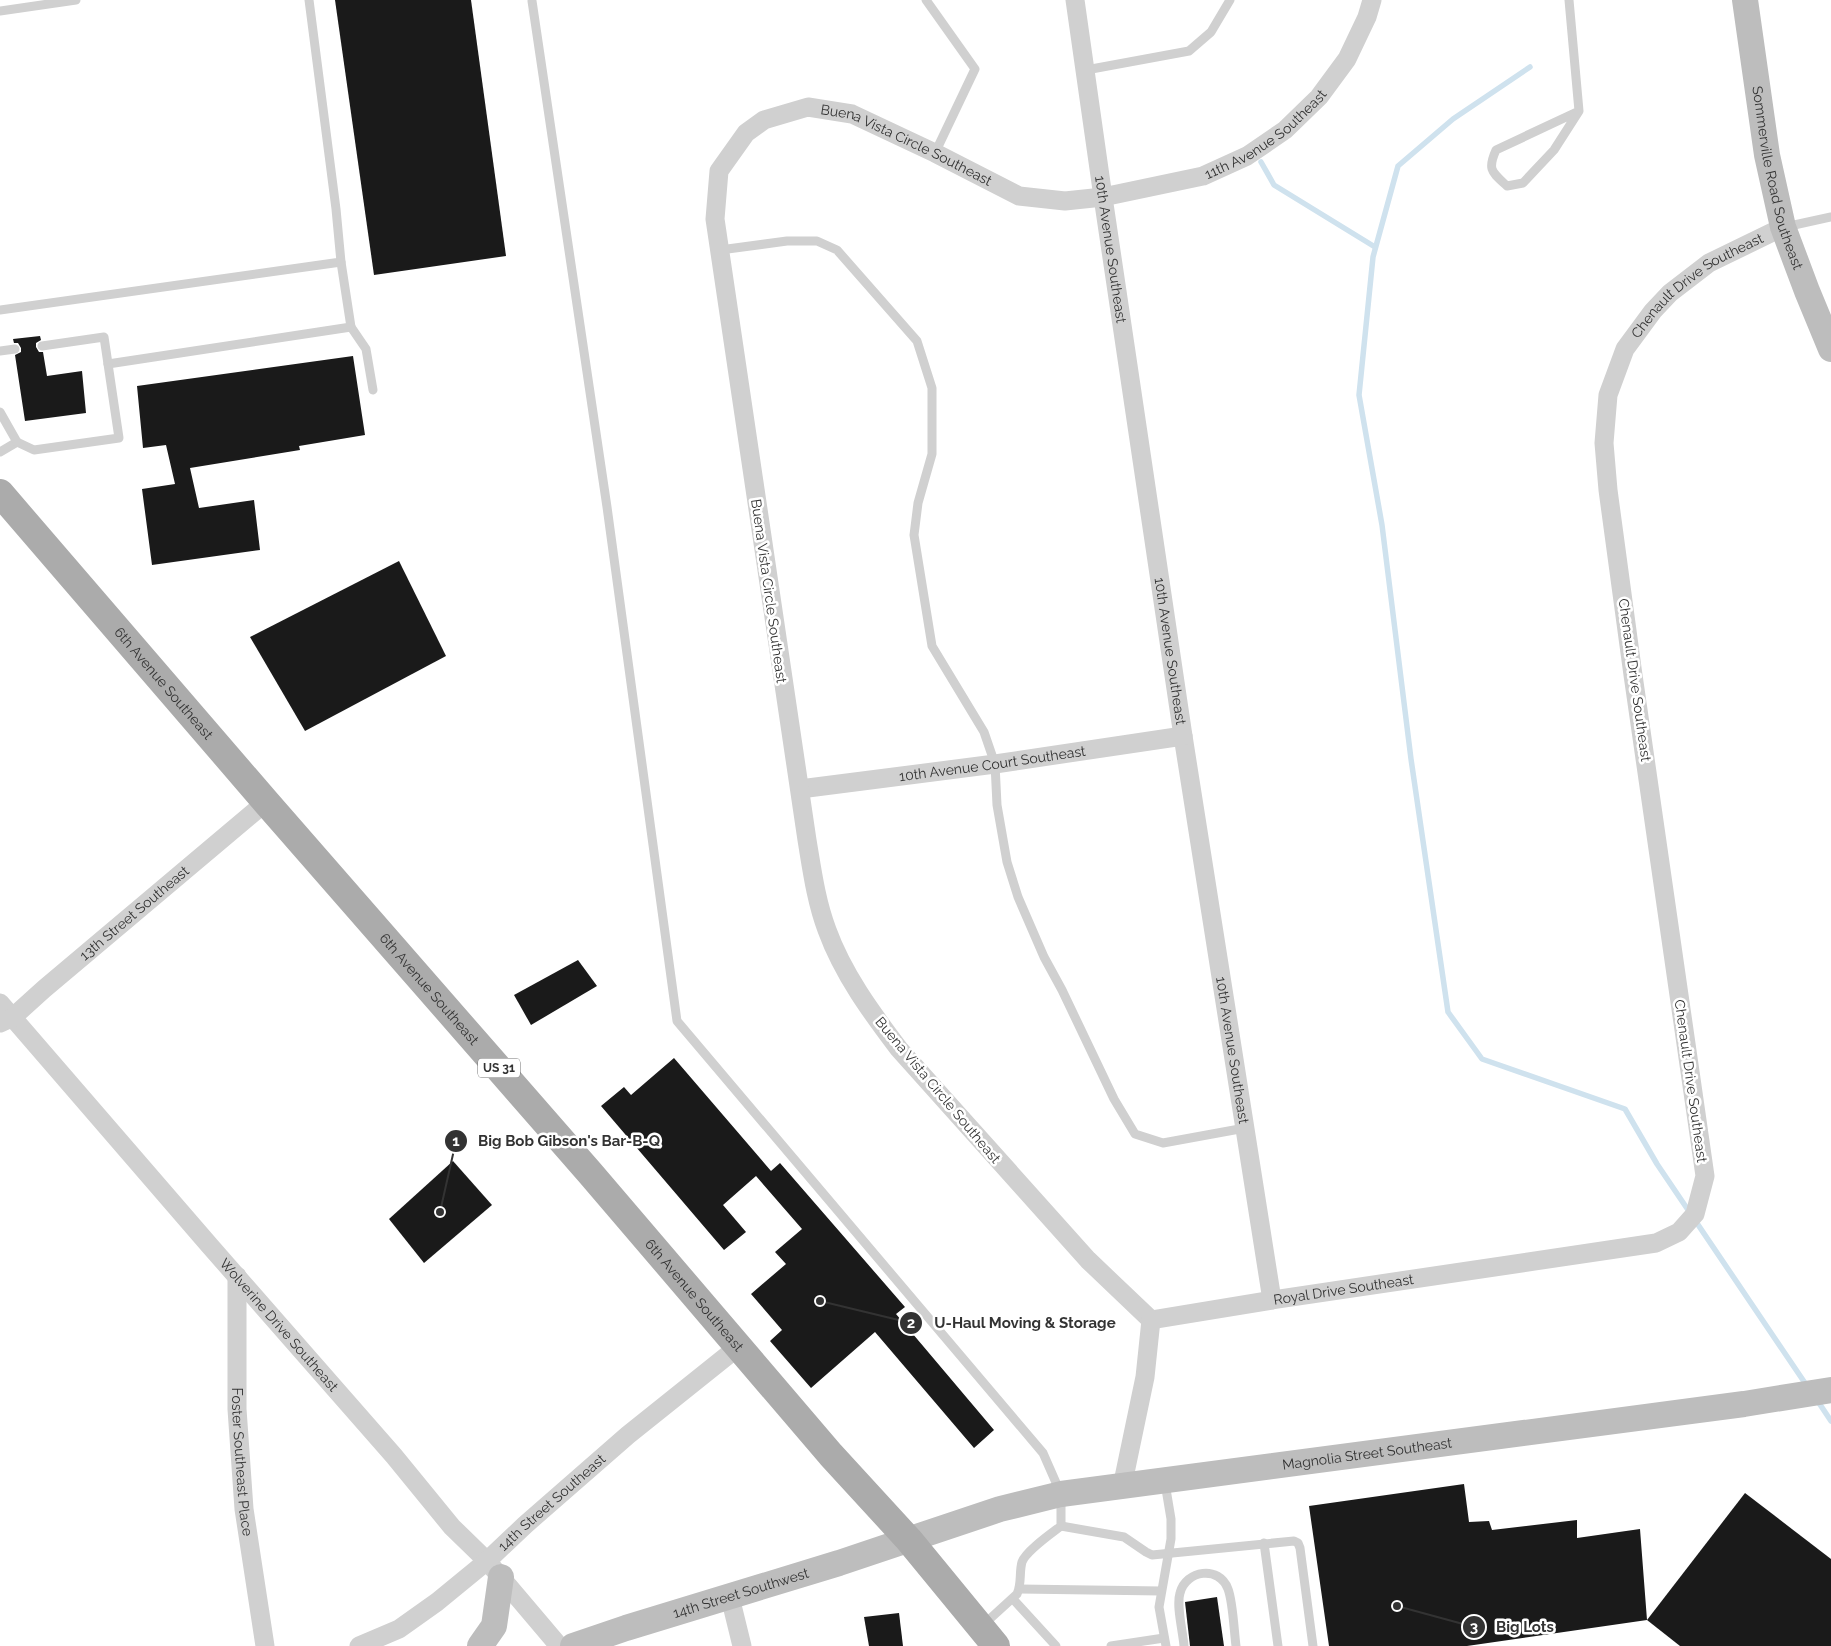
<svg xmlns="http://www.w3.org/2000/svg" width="1831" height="1646" font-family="Raleway,sans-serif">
<rect width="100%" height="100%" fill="#fff"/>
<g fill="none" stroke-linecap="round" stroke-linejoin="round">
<g stroke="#cfe2ee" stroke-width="5.5">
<path d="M 1530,67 L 1453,119 L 1398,166 L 1373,257 L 1359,395 L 1382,525 L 1411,759 L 1448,1012 L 1482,1059 L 1625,1109 L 1657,1164 L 1807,1386"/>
<path d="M 1261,162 L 1274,185 L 1375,247"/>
<path d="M 1817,1400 L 1831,1421"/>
</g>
</g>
<g fill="#1a1a1a">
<path d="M 335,0 L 471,0 L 506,256 L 374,275 Z"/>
<path d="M 40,336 L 41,340 L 36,343 L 36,347 L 39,352 L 43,352 L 47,376 L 82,371 L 86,413 L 25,421 L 15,355 L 21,352 L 21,348 L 18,343 L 14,343 L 13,339 Z"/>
<path d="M 353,356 L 365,435 L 299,446 L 300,450 L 190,468 L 199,508 L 254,500 L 260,550 L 152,565 L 142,489 L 175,484 L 166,445 L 143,448 L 137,386 Z"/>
<path d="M 399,561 L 446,656 L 305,731 L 250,637 Z"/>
<path d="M 578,960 L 597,986 L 531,1025 L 514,995 Z"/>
<path d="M 674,1058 L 771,1171 L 780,1163 L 905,1307 L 896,1314 L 994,1430 L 974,1448 L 875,1332 L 811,1388 L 770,1341 L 782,1330 L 751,1294 L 786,1264 L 775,1252 L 802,1229 L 756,1176 L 723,1205 L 746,1232 L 724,1250 L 601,1106 L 624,1087 L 631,1095 Z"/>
<path d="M 453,1161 L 492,1205 L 424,1263 L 389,1219 Z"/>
<path d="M 1464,1484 L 1469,1522 L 1489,1521 L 1492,1530 L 1577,1520 L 1577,1538 L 1640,1529 L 1647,1620 L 1467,1646 L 1329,1646 L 1309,1506 Z"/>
<path d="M 1745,1493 L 1831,1559 L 1831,1646 L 1680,1646 L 1647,1620 Z"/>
<path d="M 1217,1597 L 1224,1646 L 1190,1646 L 1185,1602 Z"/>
<path d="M 899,1613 L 903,1646 L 869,1646 L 864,1617 Z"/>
</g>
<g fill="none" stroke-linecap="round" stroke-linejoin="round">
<g stroke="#d0d0d0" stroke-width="9">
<path d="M 926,0 L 975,69 L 935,153"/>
<path d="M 1569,0 L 1579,111 L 1554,150 L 1523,183 L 1507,186 C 1492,172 1487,170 1496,150 L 1579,111"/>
<path d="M 532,1 L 607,507 L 677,1021 L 1043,1453 L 1061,1494 L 1061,1526 C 1052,1533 1026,1551 1022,1562 C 1019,1572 1022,1584 1017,1594 L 982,1626"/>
<path d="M 0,11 L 76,0"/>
<path d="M 1086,70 L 1189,51 L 1211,32 L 1230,0"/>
<path d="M 1785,227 L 1831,217"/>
<path d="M 720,250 L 787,241 L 817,241 L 837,250 L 917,341 L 932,388 L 932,454 L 918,503 L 914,535 L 932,646 L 984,732 L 995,764 L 997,805 L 1007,862 L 1018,897 L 1044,957 L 1062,990 L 1114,1099 L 1135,1134 L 1163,1143 L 1245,1128"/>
<path d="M 0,310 L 341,262 L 336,209 L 309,0"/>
<path d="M 351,327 L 366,349 L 373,390"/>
<path d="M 0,351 L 15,349"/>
<path d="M 108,364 L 351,327 L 341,262"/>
<path d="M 0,412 L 17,442 L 0,452"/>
<path d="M 17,442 L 34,450 L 119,438 L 104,337 L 42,346"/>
<path d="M 1165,1483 L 1171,1519 L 1171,1539 L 1159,1607 L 1166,1646"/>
<path d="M 1061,1526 L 1124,1537 L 1146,1552 L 1152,1555 L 1294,1541 L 1298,1543 L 1300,1548 L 1313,1646"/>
<path d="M 1264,1543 L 1278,1646"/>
<path d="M 1020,1589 L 1161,1591"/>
<path d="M 1013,1599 L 1056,1646"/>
<path d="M 1111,1646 L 1164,1638"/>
<path d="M 1184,1646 C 1183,1632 1176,1606 1180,1593 C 1186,1570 1219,1565 1228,1589 C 1233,1602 1234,1631 1236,1646"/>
</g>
<g stroke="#d0d0d0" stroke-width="19">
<path id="s1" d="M 1075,0 L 1103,197 L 1183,736 L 1272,1300"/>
<path id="s2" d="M 800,789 L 995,764 L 1183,736"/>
<path id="s3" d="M 0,1003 L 210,1246 L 394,1456 L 452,1527 L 487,1561 L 559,1646"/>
<path id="s4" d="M 0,1023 L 13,1017 L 44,989 L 266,802"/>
<path id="s5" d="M 237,1276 L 237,1409 L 244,1509 L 265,1646"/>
<path id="s6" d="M 1151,1320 L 1088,1260 L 899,1049 C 871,1012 843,974 827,930 C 816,901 812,870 807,840 L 715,219 L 719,171 L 746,133 L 764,120 L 808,107 L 852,114 L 935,153 L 1019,196 L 1065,201 L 1103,197 L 1203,176 L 1247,156 L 1285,130 L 1319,97 L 1347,59 L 1367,17 L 1372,0"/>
<path id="s7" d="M 1151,1320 L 1272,1300 L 1656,1243 L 1679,1232 L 1695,1214 L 1705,1176 L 1633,675 L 1608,490 L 1604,443 L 1608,395 L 1625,349 L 1653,311 L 1670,293 L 1709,263 L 1783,227"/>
<path d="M 1122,1487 L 1145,1377 L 1151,1320"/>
<path d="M 730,1597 L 742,1646"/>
<path id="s8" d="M 359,1646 L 399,1629 L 437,1602 L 487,1561 L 525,1525 L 628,1435 L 738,1347"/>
</g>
<g stroke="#bdbdbd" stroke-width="26">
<path id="s9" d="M 1745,0 L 1767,155 L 1783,227 L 1807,291 L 1831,349"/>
<path d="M 480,1646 L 494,1626 L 501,1577"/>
<path id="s10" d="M 573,1646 L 626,1628 L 839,1563 L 1000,1509 L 1061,1494 L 1744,1404 L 1831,1390"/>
</g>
<path stroke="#ababab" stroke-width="28" id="s11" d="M 0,493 L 266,802 L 590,1173 L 831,1455 L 909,1540 L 996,1646"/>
</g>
<g text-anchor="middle" stroke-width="5" stroke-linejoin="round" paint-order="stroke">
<rect fill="#fff" stroke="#707070" stroke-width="1" x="478" y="1058.5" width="42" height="19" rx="4"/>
<g font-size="12" font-weight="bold" fill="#333">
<text x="499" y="1072">US 31</text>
</g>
<g font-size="14" fill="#333" stroke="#fff">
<text dy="5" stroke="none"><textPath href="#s6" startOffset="1886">11th Avenue Southeast</textPath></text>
<text dy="5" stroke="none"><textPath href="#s6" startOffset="1499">Buena Vista Circle Southeast</textPath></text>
<text dy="5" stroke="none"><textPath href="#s9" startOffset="181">Sommerville Road Southeast</textPath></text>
<text dy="5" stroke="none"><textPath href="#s1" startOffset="252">10th Avenue Southeast</textPath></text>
<text dy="5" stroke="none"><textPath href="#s7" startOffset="1535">Chenault Drive Southeast</textPath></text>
<text transform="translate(769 591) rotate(82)" y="5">Buena Vista Circle Southeast</text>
<text dy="5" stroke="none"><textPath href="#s1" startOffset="658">10th Avenue Southeast</textPath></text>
<text transform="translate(1635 680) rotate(82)" y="5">Chenault Drive Southeast</text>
<text dy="5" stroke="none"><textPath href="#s11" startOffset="251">6th Avenue Southeast</textPath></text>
<text dy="5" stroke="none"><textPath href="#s2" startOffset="194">10th Avenue Court Southeast</textPath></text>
<text dy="5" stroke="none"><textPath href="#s4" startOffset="174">13th Street Southeast</textPath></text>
<text dy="5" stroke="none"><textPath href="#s11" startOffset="656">6th Avenue Southeast</textPath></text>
<text dy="5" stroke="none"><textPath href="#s1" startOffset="1062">10th Avenue Southeast</textPath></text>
<text transform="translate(1691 1081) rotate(82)" y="5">Chenault Drive Southeast</text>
<text transform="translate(938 1090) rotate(50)" y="5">Buena Vista Circle Southeast</text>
<text dy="5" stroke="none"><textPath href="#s7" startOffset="195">Royal Drive Southeast</textPath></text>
<text dy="5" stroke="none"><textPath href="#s11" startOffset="1061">6th Avenue Southeast</textPath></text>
<text dy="5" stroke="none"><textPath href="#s3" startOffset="426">Wolverine Drive Southeast</textPath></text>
<text dy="5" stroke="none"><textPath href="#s10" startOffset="820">Magnolia Street Southeast</textPath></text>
<text dy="5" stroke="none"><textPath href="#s5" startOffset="186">Foster Southeast Place</textPath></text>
<text dy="5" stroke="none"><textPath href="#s8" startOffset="242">14th Street Southeast</textPath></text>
<text dy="5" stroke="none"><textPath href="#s10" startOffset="176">14th Street Southwest</textPath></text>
</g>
</g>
<path fill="none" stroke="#333" stroke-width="2" d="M440 1212L456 1141M820 1301L911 1323M1397 1606L1474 1627"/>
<g fill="#333" stroke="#fff" stroke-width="2">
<circle cx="440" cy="1212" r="5"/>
<circle cx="820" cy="1301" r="5"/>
<circle cx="1397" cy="1606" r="5"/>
<circle cx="456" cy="1141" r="12"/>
<circle cx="911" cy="1323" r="12"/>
<circle cx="1474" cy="1627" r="12"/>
</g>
<g font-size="15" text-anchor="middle" font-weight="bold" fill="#fff">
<text x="456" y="1146">1</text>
<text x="911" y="1328">2</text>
<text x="1474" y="1632">3</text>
</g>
<g font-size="15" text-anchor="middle" font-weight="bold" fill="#333" stroke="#fff" stroke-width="5" stroke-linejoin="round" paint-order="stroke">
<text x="569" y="1146">Big Bob Gibson's Bar-B-Q</text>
<text x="1025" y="1328">U-Haul Moving &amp; Storage</text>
<text x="1525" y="1632">Big Lots</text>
</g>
</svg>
